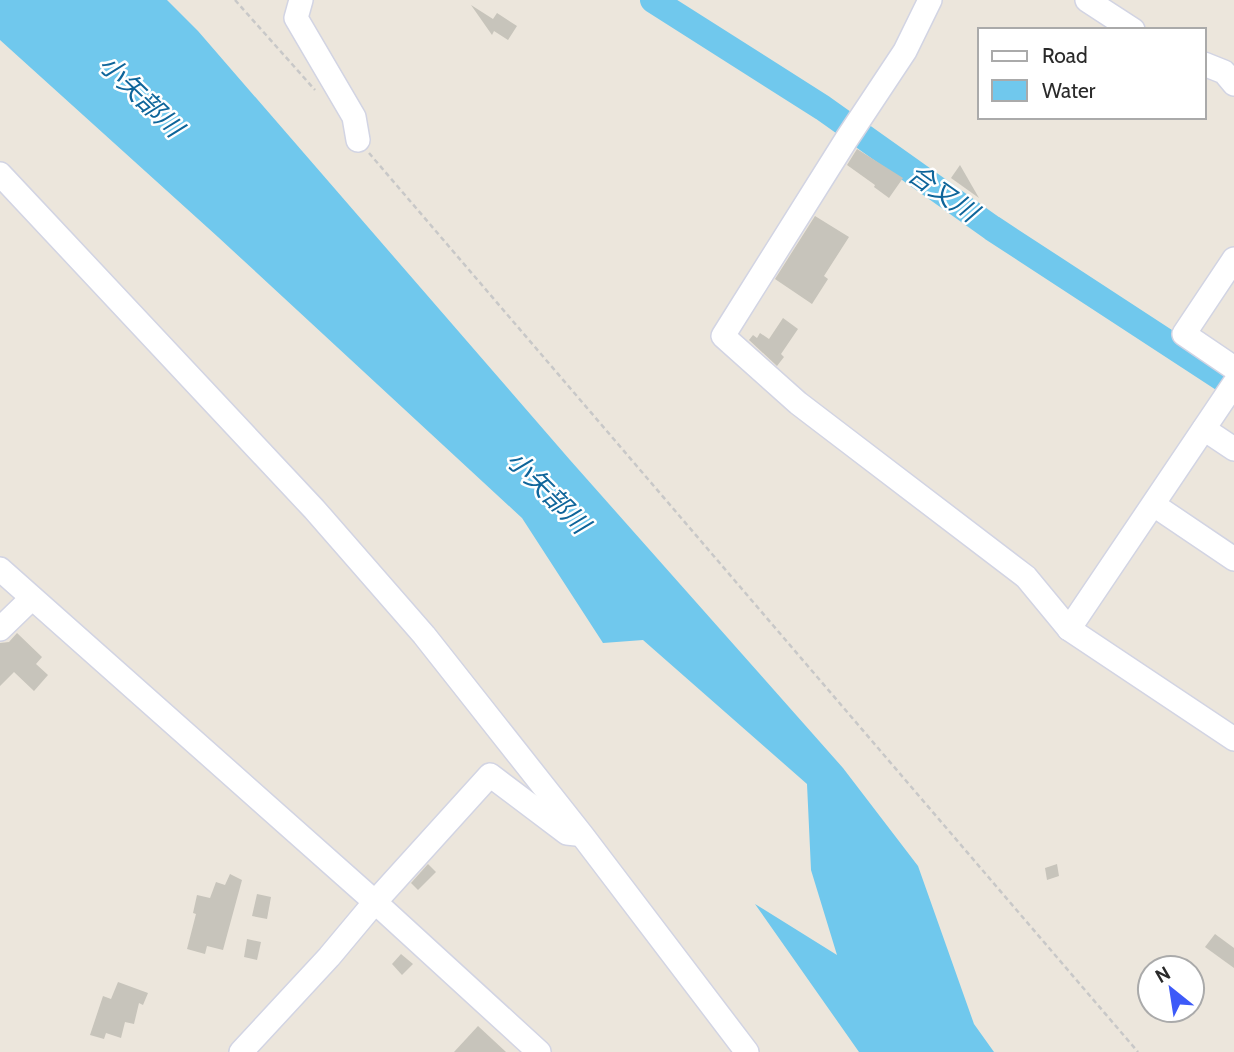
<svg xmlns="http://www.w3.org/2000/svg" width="1234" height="1052" font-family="Cabin,'Noto Sans JP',sans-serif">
<rect width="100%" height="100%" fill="#ece6dc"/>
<path fill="#70c8ed" d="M 0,0 L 167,0 L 198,31 L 570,460 L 843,768 L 918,866 L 974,1024 L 994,1052 L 859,1052 L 755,904 L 837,955 L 811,870 L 807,784 L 643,640 L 603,643 L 522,518 L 218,237 L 0,40 Z"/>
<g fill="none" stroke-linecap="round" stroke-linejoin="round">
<path stroke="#70c8ed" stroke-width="26" d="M 653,0 L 823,108 L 992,228 L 1234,386"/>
</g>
<g fill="#c7c4bb">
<path d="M 471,5 L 493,19 L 497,13 L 517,26 L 508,40 L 494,31 L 492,35 Z"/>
<path d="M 857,149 L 903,178 L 889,198 L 874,187 L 875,185 L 847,165 Z"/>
<path d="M 960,165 L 979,198 L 951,178 Z"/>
<path d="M 815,216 L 849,237 L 824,276 L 828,279 L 812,304 L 775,279 Z"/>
<path d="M 783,318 L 798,329 L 781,354 L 784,357 L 777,366 L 749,340 L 753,335 L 757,338 L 760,333 L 769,339 Z"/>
<path d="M 17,633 L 42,657 L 36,664 L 48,675 L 34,691 L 14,672 L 0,686 L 0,643 L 9,642 Z"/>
<path d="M 428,864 L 436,872 L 418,890 L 411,883 Z"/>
<path d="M 1057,864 L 1059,876 L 1047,880 L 1045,868 Z"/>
<path d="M 230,874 L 242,880 L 223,950 L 207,946 L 205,954 L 187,949 L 196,914 L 193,913 L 197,895 L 210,898 L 216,882 L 225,885 Z"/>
<path d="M 257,894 L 271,897 L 267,919 L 252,916 Z"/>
<path d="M 1215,934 L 1234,948 L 1234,968 L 1205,947 Z"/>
<path d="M 247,939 L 261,942 L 257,960 L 244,957 Z"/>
<path d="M 401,954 L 413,964 L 402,975 L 392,964 Z"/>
<path d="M 118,982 L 148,993 L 143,1005 L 139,1003 L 134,1024 L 125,1022 L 121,1038 L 106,1033 L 104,1039 L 90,1035 L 103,996 L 111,999 Z"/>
<path d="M 478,1026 L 506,1052 L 454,1052 Z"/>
</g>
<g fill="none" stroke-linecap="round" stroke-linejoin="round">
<defs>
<g id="minor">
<path d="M 301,0 L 296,18 L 354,117 L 358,140"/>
<path d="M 930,0 L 905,51 L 846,140 L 723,336 L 798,403 L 1026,577 L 1069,629 L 1234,739"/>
<path d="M 1087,0 L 1133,30"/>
<path d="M 1204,64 L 1224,72 L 1234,84"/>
<path d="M 0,174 L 314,509 L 424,635 L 582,835 L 747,1052"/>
<path d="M 1234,259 L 1184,334 L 1234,368"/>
<path d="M 1204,429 L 1234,449"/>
<path d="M 1154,505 L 1234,559"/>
<path d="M 0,569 L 375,902 L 539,1052"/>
<path d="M 0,629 L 32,598"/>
<path d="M 1069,629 L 1234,384"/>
<path d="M 241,1052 L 329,957 L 375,902 L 490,775 L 567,833 L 576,834"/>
</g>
</defs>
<use href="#minor" stroke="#d2d4e3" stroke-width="26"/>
<g stroke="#c8c8c8" stroke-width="2.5" stroke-dasharray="5 3.5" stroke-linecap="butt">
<path d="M 235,0 L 315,90"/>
<path d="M 369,153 L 1138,1052"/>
</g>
<use href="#minor" stroke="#fff" stroke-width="23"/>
</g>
<g text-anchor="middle" stroke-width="5" stroke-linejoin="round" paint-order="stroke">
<g font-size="26" font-style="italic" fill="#0e659a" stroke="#fff">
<text transform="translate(141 96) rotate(44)" y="9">小矢部川</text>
<text transform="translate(943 193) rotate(35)" y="9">合又川</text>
<text transform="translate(548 492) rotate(45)" y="9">小矢部川</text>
</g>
</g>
<rect x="978" y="28" width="228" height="91" fill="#ffffff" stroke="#aaaaaa" stroke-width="2"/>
<rect x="992" y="51" width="35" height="10" fill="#ffffff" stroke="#aaaaaa" stroke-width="2"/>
<text x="1042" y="63" font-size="21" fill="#2a2a2a">Road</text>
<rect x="992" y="80" width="35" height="21" fill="#70c8ed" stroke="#aaaaaa" stroke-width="2"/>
<text x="1042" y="98" font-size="21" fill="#2a2a2a">Water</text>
<g transform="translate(1171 989) rotate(330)"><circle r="33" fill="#ffffff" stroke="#aaaaaa" stroke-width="2"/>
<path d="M0-5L12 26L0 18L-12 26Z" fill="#3d5af8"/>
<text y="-10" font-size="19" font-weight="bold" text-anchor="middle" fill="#2a2a2a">N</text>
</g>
</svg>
